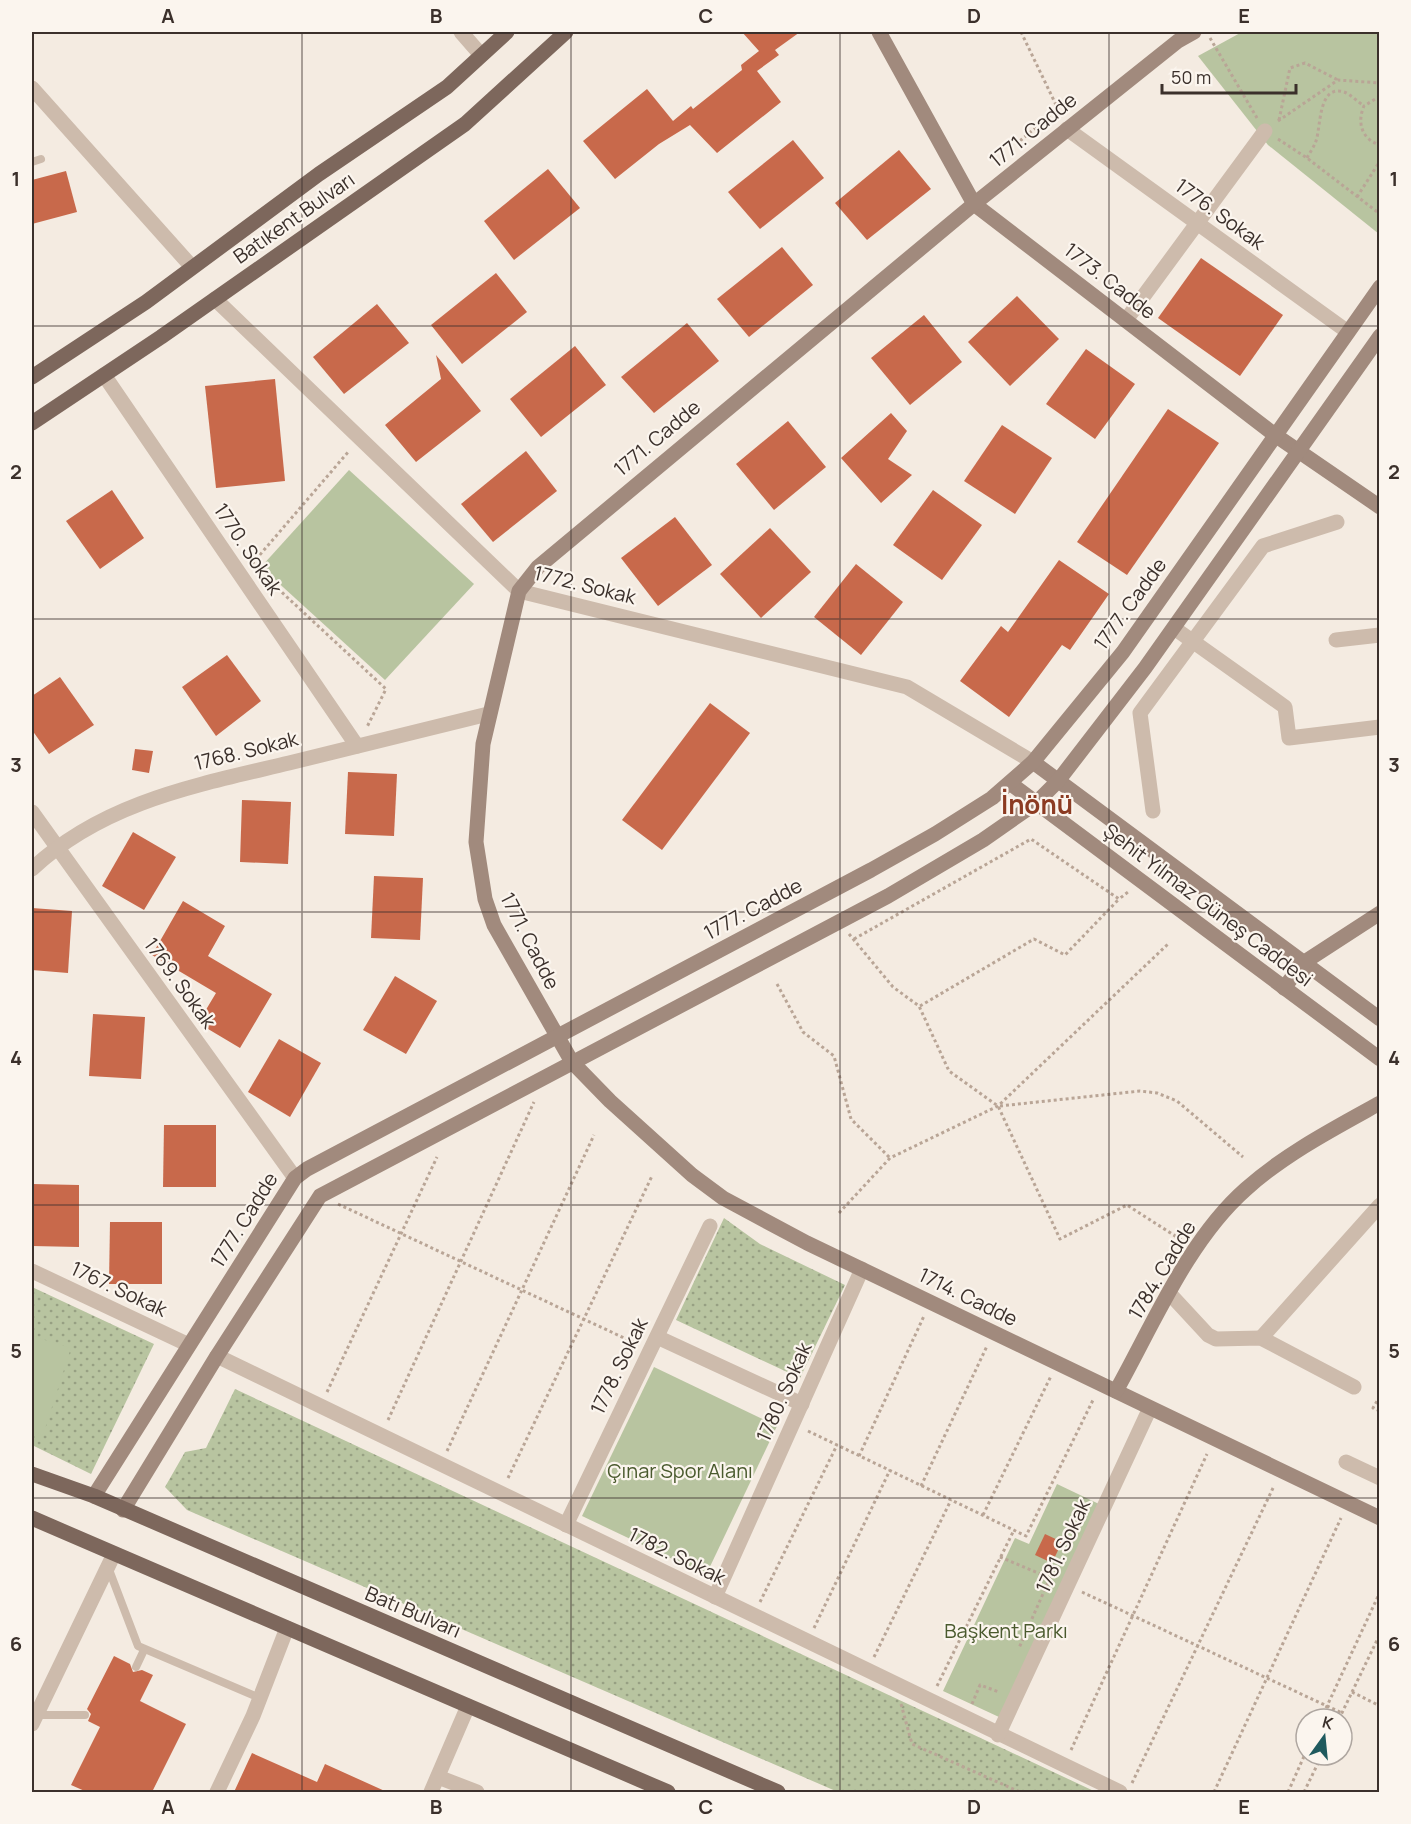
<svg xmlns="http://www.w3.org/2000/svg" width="1411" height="1824" font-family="Manrope,sans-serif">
<defs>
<pattern id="grass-dots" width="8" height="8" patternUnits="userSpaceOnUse" patternTransform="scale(1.5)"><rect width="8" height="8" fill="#b8c4a0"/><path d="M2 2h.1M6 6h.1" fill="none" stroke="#97a083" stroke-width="1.8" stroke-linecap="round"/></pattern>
</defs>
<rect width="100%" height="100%" fill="#f4ebe1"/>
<g fill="url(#grass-dots)">
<path d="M 724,1218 L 760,1244 L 845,1285 L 800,1378 L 676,1320 Z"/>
<path d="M 32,1287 L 154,1344 L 91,1474 L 32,1445 Z"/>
<path d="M 235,1389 L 1096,1792 L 838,1792 L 187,1510 L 165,1487 L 185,1452 L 206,1448 Z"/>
</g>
<g fill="#b8c4a0">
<path d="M 1242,32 L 1379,32 L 1379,234 L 1268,145 L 1198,56 Z"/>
<path d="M 349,470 L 474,584 L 385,680 L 261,567 Z"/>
<path d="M 32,1336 L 71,1348 L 43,1435 L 32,1431 Z"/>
<path d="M 654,1367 L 777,1426 L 706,1575 L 582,1516 Z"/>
<path d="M 1057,1484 L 1099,1504 L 999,1717 L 943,1691 L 1015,1538 L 1029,1544 Z"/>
</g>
<g fill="#c8694b">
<path d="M 742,32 L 800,32 L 775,50 L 779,55 L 757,71 L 781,102 L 717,153 L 690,125 L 659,144 L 615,179 L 583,141 L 647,89 L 673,121 L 691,106 L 693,109 L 742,70 L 741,65 L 759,51 Z"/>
<path d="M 793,140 L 824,178 L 760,229 L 728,192 Z"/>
<path d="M 899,150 L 931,189 L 867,240 L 835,203 Z"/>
<path d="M 548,169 L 580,208 L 514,260 L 484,221 Z"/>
<path d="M 66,171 L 77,212 L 32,224 L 32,180 Z"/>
<path d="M 782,247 L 813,285 L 749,337 L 717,299 Z"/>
<path d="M 1201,258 L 1283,315 L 1240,376 L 1158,318 Z"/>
<path d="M 496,273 L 527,312 L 462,364 L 431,325 Z"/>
<path d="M 1017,296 L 1059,339 L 1010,386 L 968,342 Z"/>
<path d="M 377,304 L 409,343 L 344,394 L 313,357 Z"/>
<path d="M 924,315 L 962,362 L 910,405 L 871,358 Z"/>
<path d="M 687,323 L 719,361 L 654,413 L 621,377 Z"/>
<path d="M 575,346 L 606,385 L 541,437 L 510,399 Z"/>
<path d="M 1086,349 L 1135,384 L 1095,439 L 1046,404 Z"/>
<path d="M 436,355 L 481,411 L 416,462 L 385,425 L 441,379 Z"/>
<path d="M 275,379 L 285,481 L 216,488 L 205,386 Z"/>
<path d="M 1168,409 L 1219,443 L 1127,575 L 1077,542 Z"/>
<path d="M 891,413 L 907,431 L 888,459 L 912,475 L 881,503 L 841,458 Z"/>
<path d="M 788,421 L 826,467 L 774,510 L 736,464 Z"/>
<path d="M 1002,425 L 1052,458 L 1015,514 L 964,481 Z"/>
<path d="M 526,451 L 557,491 L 493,542 L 461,504 Z"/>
<path d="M 112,490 L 144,538 L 100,569 L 66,521 Z"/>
<path d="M 933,490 L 982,525 L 942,580 L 893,545 Z"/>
<path d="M 675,517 L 712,565 L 658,606 L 621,558 Z"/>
<path d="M 770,528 L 811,572 L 761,618 L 720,574 Z"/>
<path d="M 1059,560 L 1109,594 L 1070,650 L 1062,645 L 1009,717 L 960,681 L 1001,626 L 1008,632 Z"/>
<path d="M 856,564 L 903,602 L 861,655 L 814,617 Z"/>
<path d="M 227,655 L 261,701 L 216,736 L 182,687 Z"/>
<path d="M 60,677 L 94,725 L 49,754 L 32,730 L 32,696 Z"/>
<path d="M 710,703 L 750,733 L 662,850 L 622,820 Z"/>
<path d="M 135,749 L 153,751 L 149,773 L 132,770 Z"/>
<path d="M 348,772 L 397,774 L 394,836 L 345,834 Z"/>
<path d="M 242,800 L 291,802 L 288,864 L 240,862 Z"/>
<path d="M 133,832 L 176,857 L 144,910 L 102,886 Z"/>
<path d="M 374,876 L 423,878 L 420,940 L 371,938 Z"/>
<path d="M 183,901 L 225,926 L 208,956 L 272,994 L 240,1048 L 198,1023 L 216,993 L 152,955 Z"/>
<path d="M 32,908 L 72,911 L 68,973 L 32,970 Z"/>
<path d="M 395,976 L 437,1001 L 406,1054 L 363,1030 Z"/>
<path d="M 93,1014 L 145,1017 L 141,1079 L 89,1076 Z"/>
<path d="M 279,1039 L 321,1063 L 290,1117 L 248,1092 Z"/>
<path d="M 164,1125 L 216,1125 L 216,1187 L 163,1187 Z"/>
<path d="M 32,1184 L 79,1185 L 79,1247 L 32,1246 Z"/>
<path d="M 110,1222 L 162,1222 L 162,1284 L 109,1284 Z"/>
<path d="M 1045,1534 L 1062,1542 L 1052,1563 L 1035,1555 Z"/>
<path d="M 114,1656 L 130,1664 L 133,1672 L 142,1670 L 153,1675 L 140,1701 L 186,1724 L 152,1792 L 87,1792 L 71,1785 L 100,1727 L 88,1721 L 91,1714 L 87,1709 Z"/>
<path d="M 252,1753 L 317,1782 L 325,1764 L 387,1792 L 234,1792 Z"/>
</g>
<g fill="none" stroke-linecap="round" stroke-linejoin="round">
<g stroke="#b9a596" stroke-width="3" stroke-dasharray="3 3" stroke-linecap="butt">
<path d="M 1021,32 L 1058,109 L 1021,140 L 1023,144"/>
<path d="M 1210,38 L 1257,118"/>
<path d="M 1380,96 L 1364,106 C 1357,122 1361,139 1380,145"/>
<path d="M 1279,120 L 1290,68 L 1305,63 L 1338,80"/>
<path d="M 1278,121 L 1338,80 L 1380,83"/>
<path d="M 1278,139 L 1307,158 L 1380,214"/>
<path d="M 1307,158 C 1310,152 1314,147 1316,141 C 1321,127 1318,84 1344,92 C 1350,94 1358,102 1364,106"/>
<path d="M 1357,197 L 1380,161"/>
<path d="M 252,564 L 349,451"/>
<path d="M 260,572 L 386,689 L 367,727"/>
<path d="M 849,934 L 893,987 L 919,1006 L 949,1071 L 998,1106 L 1060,1239 L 1127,1205 L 1183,1241"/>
<path d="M 854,939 L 1031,839 L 1119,899 L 1128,892"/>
<path d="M 777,984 L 803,1032 L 834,1056 L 851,1119 L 890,1158"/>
<path d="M 920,1006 L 1034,939 L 1065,955 L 1119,899"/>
<path d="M 1000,1106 L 1140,1091 L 1157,1093 L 1177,1101 L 1243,1157"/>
<path d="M 338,1204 L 637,1344"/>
<path d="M 839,1213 L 890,1158 L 998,1106 L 1168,944"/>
<path d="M 327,1392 L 437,1157"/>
<path d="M 1380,1396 L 1373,1408 L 1380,1411"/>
<path d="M 388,1420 L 534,1102"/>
<path d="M 808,1431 L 1026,1536 L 1094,1398"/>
<path d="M 447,1451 L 594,1135"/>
<path d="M 859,1456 L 924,1316"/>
<path d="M 508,1478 L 652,1176"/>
<path d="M 921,1486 L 987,1346"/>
<path d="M 983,1515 L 1051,1376"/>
<path d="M 1000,1557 L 1050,1578 L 1019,1648"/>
<path d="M 1082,1592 L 1342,1713"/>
<path d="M 760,1602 L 837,1445"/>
<path d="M 814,1628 L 890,1470"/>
<path d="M 874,1657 L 951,1500"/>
<path d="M 937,1686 L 1014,1530"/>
<path d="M 1352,1692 L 1380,1706"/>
<path d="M 901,1704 L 912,1744 L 1020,1792"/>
<path d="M 972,1704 L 980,1685 L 999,1692"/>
<path d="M 1321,1719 L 1380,1592"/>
<path d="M 1339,1719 L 1380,1634"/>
<path d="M 1071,1750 L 1207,1454"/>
<path d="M 1132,1783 L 1274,1486"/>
<path d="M 1214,1792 L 1341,1518"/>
<path d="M 1288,1792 L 1306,1752"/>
<path d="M 1304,1792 L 1322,1755"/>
<path d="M 1378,1792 L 1380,1790"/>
</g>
<g stroke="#cdbbac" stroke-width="8">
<path d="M 32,162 L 41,159"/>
<path d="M 108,1567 L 138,1646 L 260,1698"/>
<path d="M 136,1667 L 144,1650"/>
<path d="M 36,1715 L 85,1715"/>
</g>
<g stroke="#cdbbac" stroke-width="15">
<path d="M 461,32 L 481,55"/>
<path d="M 32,88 L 192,267"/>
<path d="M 1067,129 L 1348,332"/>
<path d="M 215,299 L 519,591 L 907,687 L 1033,762"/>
<path d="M 1126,320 L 1265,131"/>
<path d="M 104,375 L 357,746"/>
<path d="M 1174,628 L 1285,707 L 1289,738 L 1380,727"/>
<path d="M 1336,640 L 1380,635"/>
<path d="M 1153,811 L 1140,713 L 1263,546 L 1337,522"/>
<path d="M 32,812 L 295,1178"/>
<path d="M 32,869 C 103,802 197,785 289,763 C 355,747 422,730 488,714"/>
<path d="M 32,1271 L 189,1345"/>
<path d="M 1170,1294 L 1208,1335 L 1216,1339 L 1261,1338 L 1354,1387"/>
<path d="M 657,1337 L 802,1404"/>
<path d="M 1261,1338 L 1380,1205"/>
<path d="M 217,1356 L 1120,1792"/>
<path d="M 1346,1462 L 1380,1478"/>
<path d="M 566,1525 L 710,1226"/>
<path d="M 715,1597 L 862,1269"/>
<path d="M 32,1724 L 114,1554"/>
<path d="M 998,1735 L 1150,1408"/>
<path d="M 438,1777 L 477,1792"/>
<path d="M 217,1792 L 253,1716 L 287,1628"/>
<path d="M 431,1792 L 468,1706"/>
</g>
<g stroke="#a18a7d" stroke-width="15">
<path d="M 879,32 L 974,204 L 1275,435 L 1380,507"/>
<path d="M 1194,32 L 1178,41 L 974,204 L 538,567 L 519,591 L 483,744 L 476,842 L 485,899 L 494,925 L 572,1062 L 610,1101 L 692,1175 L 723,1198 L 807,1243 L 1380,1518"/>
<path d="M 1033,762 L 1380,1019"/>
<path d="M 1011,784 L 1380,1059"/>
<path d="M 1284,988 L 1303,963 L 1380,913"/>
<path d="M 1116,1391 C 1153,1325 1188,1240 1246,1189 C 1285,1154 1333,1129 1380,1103"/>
<path d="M 94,1496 L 295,1178 L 307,1169 L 871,870 L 935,834 L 992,798 L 1033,762 L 1123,652 L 1380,287"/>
<path d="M 123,1510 L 217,1356 L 320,1196 L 888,896 L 983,840 L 1036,803 L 1058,781 L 1145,668 L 1380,336"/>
</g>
<g stroke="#7d675c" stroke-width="15">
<path d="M 32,377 L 146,302 L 319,174 L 447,87 L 507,32"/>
<path d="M 32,423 L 161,337 L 465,124 L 566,32"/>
<path d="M 32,1474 L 94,1496 L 778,1792"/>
<path d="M 32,1518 L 668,1792"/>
</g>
</g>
<path fill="none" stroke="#3b302b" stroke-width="1.5" stroke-opacity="0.55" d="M 302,32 L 302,1792M 571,32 L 571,1792M 840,32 L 840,1792M 1109,32 L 1109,1792M 32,326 L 1380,326M 32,619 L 1380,619M 32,912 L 1380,912M 32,1205 L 1380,1205M 32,1498 L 1380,1498"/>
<g text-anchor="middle" stroke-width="4.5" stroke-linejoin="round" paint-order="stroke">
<g font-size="20" fill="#3b302b" stroke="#fbf5ee">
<text transform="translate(1033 130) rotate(-39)" y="7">1771. Cadde</text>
<text transform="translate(1220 214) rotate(36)" y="7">1776. Sokak</text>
<text transform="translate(294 218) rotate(-35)" y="7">Batıkent Bulvarı</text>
<text transform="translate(1110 281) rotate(38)" y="7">1773. Cadde</text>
<text transform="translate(657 438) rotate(-40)" y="7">1771. Cadde</text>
<text transform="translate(248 549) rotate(56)" y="7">1770. Sokak</text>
<text transform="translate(585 585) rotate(14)" y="7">1772. Sokak</text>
<text transform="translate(1130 604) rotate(-54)" y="7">1777. Cadde</text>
<text transform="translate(246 751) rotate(-14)" y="7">1768. Sokak</text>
<text transform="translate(1208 905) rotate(37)" y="7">Şehit Yılmaz Güneş Caddesi</text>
<text transform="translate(753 909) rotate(-28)" y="7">1777. Cadde</text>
<text transform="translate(530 941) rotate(63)" y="7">1771. Cadde</text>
<text transform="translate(180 983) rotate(54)" y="7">1769. Sokak</text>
<text transform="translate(244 1220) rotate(-58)" y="7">1777. Cadde</text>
<text transform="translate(1162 1270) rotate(-59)" y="7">1784. Cadde</text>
<text transform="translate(119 1289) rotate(25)" y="7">1767. Sokak</text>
<text transform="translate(968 1297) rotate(26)" y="7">1714. Cadde</text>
<text transform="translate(619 1366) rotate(-64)" y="7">1778. Sokak</text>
<text transform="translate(784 1392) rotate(-66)" y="7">1780. Sokak</text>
<text transform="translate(1063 1546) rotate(-65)" y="7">1781. Sokak</text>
<text transform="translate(677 1556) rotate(26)" y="7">1782. Sokak</text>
<text transform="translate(413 1612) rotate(23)" y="7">Batı Bulvarı</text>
</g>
<g font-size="20" fill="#4a5a2e" stroke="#fbf5ee">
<text x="680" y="1478">Çınar Spor Alanı</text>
<text x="1006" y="1638">Başkent Parkı</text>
</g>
<g font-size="26" font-weight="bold" fill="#8c3b22" stroke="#fbf5ee">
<text x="1037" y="814">İnönü</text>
</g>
</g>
<rect width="1411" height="1824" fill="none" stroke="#fbf5ee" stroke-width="66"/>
<g transform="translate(1324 1737) rotate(15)"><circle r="28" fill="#fbf5ee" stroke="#aea6a0" stroke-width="1.5"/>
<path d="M0-4.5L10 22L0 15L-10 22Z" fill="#1f5a5e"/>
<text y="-9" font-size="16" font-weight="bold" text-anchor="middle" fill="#3b302b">K</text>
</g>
<path d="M1162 84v9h134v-9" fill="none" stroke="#3b302b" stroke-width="3"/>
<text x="1171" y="84" font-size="18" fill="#3b302b" stroke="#fbf5ee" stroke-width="4.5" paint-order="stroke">50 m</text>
<rect x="33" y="33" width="1345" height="1758" fill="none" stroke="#3b302b" stroke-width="2"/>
<g font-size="20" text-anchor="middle" font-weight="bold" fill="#3b302b">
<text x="168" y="23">A</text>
<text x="436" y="23">B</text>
<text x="706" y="23">C</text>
<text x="974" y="23">D</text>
<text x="1244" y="23">E</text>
<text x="16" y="186">1</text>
<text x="1394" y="186">1</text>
<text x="16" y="479">2</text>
<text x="1394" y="479">2</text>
<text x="16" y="772">3</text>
<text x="1394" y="772">3</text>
<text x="16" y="1065">4</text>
<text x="1394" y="1065">4</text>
<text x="16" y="1358">5</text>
<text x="1394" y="1358">5</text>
<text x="16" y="1651">6</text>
<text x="1394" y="1651">6</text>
<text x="168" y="1814">A</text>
<text x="436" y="1814">B</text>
<text x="706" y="1814">C</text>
<text x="974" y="1814">D</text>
<text x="1244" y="1814">E</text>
</g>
</svg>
